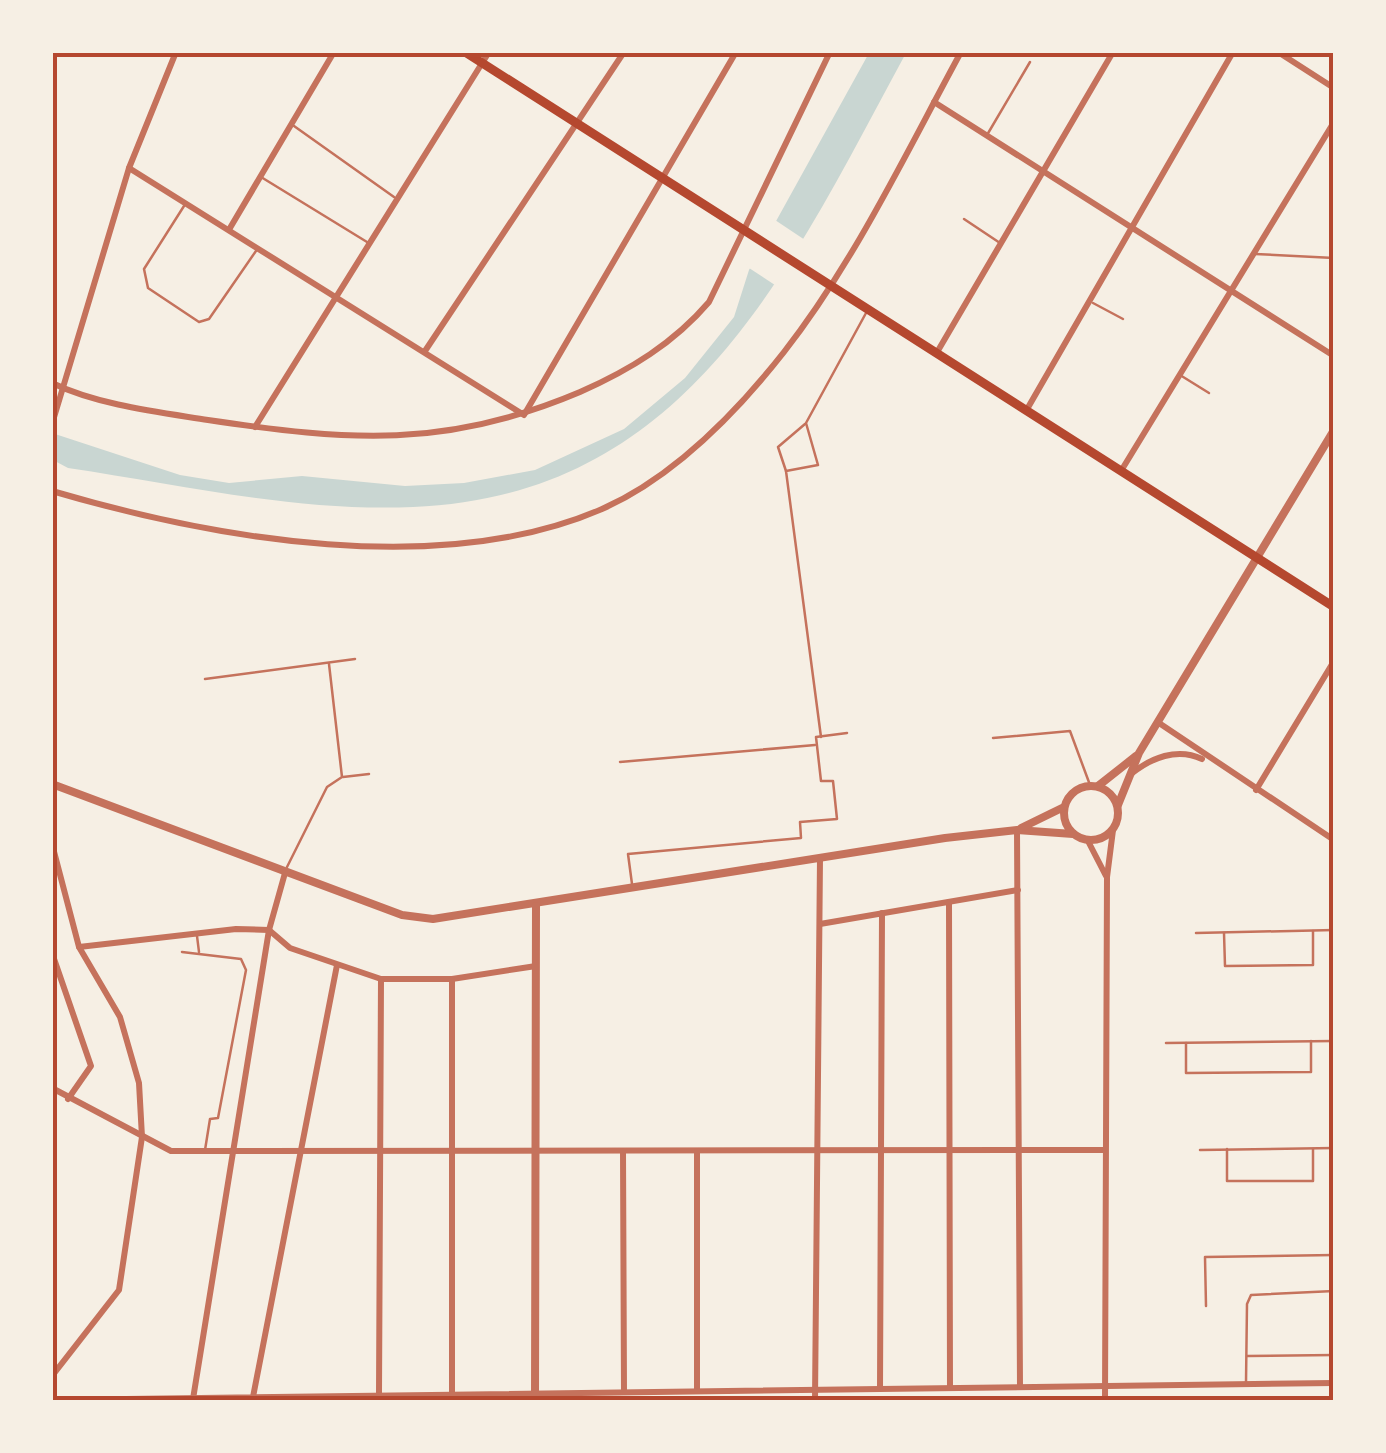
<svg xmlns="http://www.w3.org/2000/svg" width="1386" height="1453" font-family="Manrope,sans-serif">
<rect width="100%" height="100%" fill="#f6efe4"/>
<path fill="#c9d6d2" d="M 869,53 L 906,53 C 791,264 691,496 413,507 C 298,512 182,485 68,468 L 53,460 L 52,433 L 180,475 L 229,483 L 302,476 L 405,486 L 464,483 L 535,470 L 624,429 L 685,378 L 734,317 L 749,270 Z"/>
<path fill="#f6efe4" d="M 772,218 L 808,242 L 778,287 L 746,266 Z"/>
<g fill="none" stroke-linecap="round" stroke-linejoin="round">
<g stroke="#c5725c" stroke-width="2.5">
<path d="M 294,126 L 394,197"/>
<path d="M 987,135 L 1030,62"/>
<path d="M 261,177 L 367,242"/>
<path d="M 184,206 L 144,269 L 148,288 L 199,322 L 209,319 L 258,248"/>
<path d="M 964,219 L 1000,243"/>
<path d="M 1255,254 L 1334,258"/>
<path d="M 1093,303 L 1123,319"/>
<path d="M 1180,375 L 1209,393"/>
<path d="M 786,471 L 778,447 L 805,424"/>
<path d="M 205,679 L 355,659"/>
<path d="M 821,737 L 786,471 L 818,465 L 806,423 L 866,313"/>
<path d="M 993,738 L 1070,731 L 1090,785"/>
<path d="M 620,762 L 815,745"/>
<path d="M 343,777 L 369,774"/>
<path d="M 287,867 L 327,787 L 342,777 L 329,664"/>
<path d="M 632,884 L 628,854 L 801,838 L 800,822 L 837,819 L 833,781 L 821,781 L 816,737 L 847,733"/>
<path d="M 1334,904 L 1334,923"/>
<path d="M 1196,933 L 1334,930"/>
<path d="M 1224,933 L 1225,966 L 1313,965 L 1313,931"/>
<path d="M 197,936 L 199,952"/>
<path d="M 182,952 L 241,959 L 246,970 L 218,1118 L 210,1119 L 205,1150"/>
<path d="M 1166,1043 L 1334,1041"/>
<path d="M 1186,1043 L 1186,1073 L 1311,1072 L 1311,1041"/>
<path d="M 1227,1149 L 1227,1181 L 1313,1181 L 1313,1149"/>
<path d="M 1200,1150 L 1334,1148"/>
<path d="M 1206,1306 L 1205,1257 L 1334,1255"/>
<path d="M 1247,1356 L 1334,1355"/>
<path d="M 1246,1382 L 1247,1304 L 1251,1295 L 1334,1291"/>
</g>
<g stroke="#c5725c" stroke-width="6">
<path d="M 1278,52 L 1334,88"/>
<path d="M 934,102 L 1334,356"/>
<path d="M 129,168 L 524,415 L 736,52"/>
<path d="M 230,228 L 334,52"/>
<path d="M 425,351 L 624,52"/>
<path d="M 936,354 L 1113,52"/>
<path d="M 52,383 C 98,405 158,412 208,420 C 349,441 446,449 580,392 C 630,370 674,343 709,302 L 830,52"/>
<path d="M 1026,411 L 1233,52"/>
<path d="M 52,424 L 129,168 L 176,52"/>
<path d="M 255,427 L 489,52"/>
<path d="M 1121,471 L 1334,122"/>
<path d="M 52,491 C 215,539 441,579 602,509 C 674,477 736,413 784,352 C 855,261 906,153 961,52"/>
<path d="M 1159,723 L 1334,840"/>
<path d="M 1131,774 C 1151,758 1177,747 1202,759"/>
<path d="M 1256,790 L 1334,661"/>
<path d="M 1017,830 L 1020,1387"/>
<path d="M 1088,841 L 1106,876"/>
<path d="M 52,844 L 79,947 L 120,1017 L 139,1083 L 142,1137 L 119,1290 L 52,1376"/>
<path d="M 949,902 L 950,1388"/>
<path d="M 820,924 L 1018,890"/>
<path d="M 79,947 L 236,929 L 269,930 L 290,948 L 381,979 L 452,979 L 536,966"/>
<path d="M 52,953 L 91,1066 L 68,1099"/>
<path d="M 52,1088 L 171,1151 L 1105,1150"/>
<path d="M 623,1151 L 624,1392"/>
<path d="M 697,1151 L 697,1391"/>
<path d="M 880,1389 L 882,913"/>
<path d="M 379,1395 L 381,979"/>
<path d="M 452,1395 L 452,979"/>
<path d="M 253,1397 L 337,965"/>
<path d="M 193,1399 L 269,930 L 285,873"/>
<path d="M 52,1400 L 1334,1383"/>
<path d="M 815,1400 L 820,858"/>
<path d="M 1105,1400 L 1107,877 L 1113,830"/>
</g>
<g stroke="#c5725c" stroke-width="8">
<path d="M 52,784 L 402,915 L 433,919 L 945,838 L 1017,830 L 1073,834"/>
<circle cx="1091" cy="813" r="27"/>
<path d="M 1098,786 L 1136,756"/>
<path d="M 1118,805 L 1139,753 L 1334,430"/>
<path d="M 1021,828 L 1064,807"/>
<path d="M 535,1400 L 536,906"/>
</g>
<path stroke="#b5482f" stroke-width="9" d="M 465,52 L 1334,607"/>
</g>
<rect width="1386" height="1453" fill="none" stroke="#f6efe4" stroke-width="110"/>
<rect x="55" y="55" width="1276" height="1343" fill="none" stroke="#b5482f" stroke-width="4"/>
</svg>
